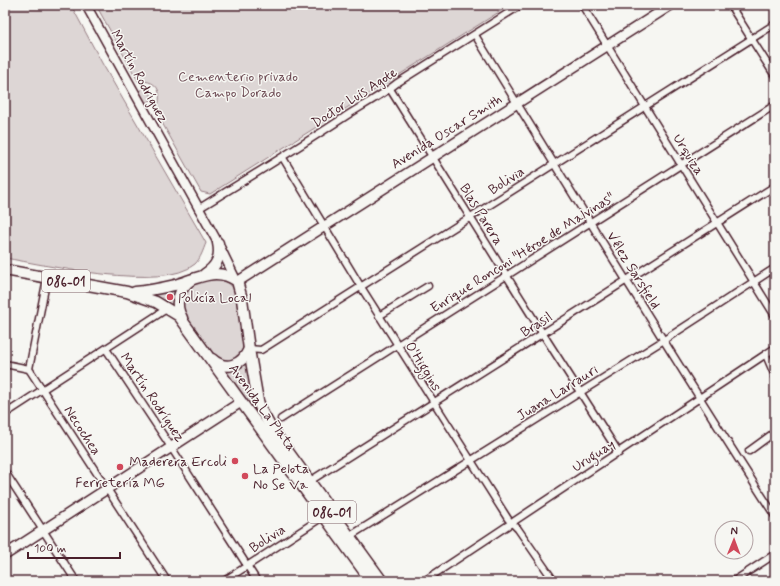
<svg xmlns="http://www.w3.org/2000/svg" width="780" height="586" font-family="Mynerve,sans-serif">
<rect width="100%" height="100%" fill="#f6f6f2"/>
<filter id="ink" filterUnits="userSpaceOnUse"><feTurbulence type="fractalNoise" baseFrequency=".025" numOctaves="2"/><feDisplacementMap in="SourceGraphic" scale="8" xChannelSelector="R" yChannelSelector="G"/><feConvolveMatrix kernelMatrix="1 2 1 2 8 2 1 2 1" color-interpolation-filters="sRGB"/></filter>
<g filter="url(#ink)">
<g fill="#ddd6d5" stroke="#947a80">
<path d="M 5,5 L 71,5 L 102,63 L 206,243 C 203,250 201,258 195,264 C 163,292 46,265 5,258 Z"/>
<path d="M 96,5 L 510,5 L 210,194 L 201,192 L 156,112 C 163,94 160,80 138,81 Z"/>
<path d="M 143,88 L 148,89 L 151,94 L 151,100 L 144,104 L 138,92 Z"/>
<path d="M 204,279 C 217,279 228,278 235,291 L 243,344 L 243,350 L 237,359 L 224,362 L 212,355 L 182,309 L 182,295 L 190,285 Z"/>
<path d="M 177,288 L 173,299 L 173,306 L 146,294 Z"/>
<path d="M 247,357 L 255,401 L 378,581 L 222,368 Z"/>
</g>
<g fill="none" stroke-linecap="round" stroke-linejoin="round">
<defs>
<g id="minor">
<path d="M 582,5 L 775,316"/>
<path d="M 730,5 L 775,76"/>
<path d="M 475,35 C 574,196 672,357 775,516"/>
<path d="M 390,89 L 543,334 L 619,453"/>
<path d="M 283,158 L 361,287 L 508,519 L 518,529 L 554,581"/>
<path d="M 198,209 C 247,179 296,149 343,118 C 361,106 381,96 397,83 L 521,5"/>
<path d="M 47,278 L 29,369 L 167,581"/>
<path d="M 379,316 L 428,286"/>
<path d="M 106,349 L 171,447 L 257,581"/>
<path d="M 249,349 L 261,350 L 775,24"/>
<path d="M 766,355 L 775,376"/>
<path d="M 5,364 L 29,369"/>
<path d="M 5,414 L 168,308"/>
<path d="M 281,419 L 775,105"/>
<path d="M 749,451 L 775,432"/>
<path d="M 5,472 L 76,581"/>
<path d="M 310,481 L 775,186"/>
<path d="M 350,536 L 664,340 L 775,268"/>
<path d="M 224,581 L 324,516"/>
<path d="M 424,581 L 775,348"/>
<path d="M 734,581 L 775,554"/>
</g>
<path id="tertiary" d="M 86,5 L 218,243 L 237,282"/>
<g id="secondary">
<path d="M 237,282 L 671,5"/>
<path d="M 5,555 L 241,402"/>
</g>
<g id="primary">
<path d="M 5,270 L 127,292 L 156,302 L 179,316 L 371,581"/>
<path d="M 205,274 C 217,266 221,257 218,243"/>
<path d="M 135,292 C 148,291 162,288 175,285 C 196,279 216,266 237,281 L 242,299 L 249,349 L 258,401 L 262,412 L 271,428 L 382,581"/>
<path d="M 182,318 C 174,305 178,289 191,280"/>
<path d="M 212,359 C 226,372 242,365 249,349"/>
</g>
</defs>
<use href="#minor" stroke="#4a1f2b" stroke-width="9"/>
<use href="#tertiary" stroke="#4a1f2b" stroke-width="11"/>
<use href="#secondary" stroke="#4a1f2b" stroke-width="12"/>
<use href="#primary" stroke="#4a1f2b" stroke-width="13"/>
<use href="#minor" stroke="#f6f6f2" stroke-width="6"/>
<use href="#tertiary" stroke="#f6f6f2" stroke-width="8"/>
<use href="#secondary" stroke="#f6f6f2" stroke-width="9"/>
<use href="#primary" stroke="#f6f6f2" stroke-width="10"/>
</g>
</g>
<g fill="#d1495b" stroke="#f6f6f2" stroke-width="1.5">
<circle cx="170" cy="297" r="4"/>
<circle cx="235" cy="461" r="4"/>
<circle cx="120" cy="467" r="4"/>
<circle cx="245" cy="476" r="4"/>
</g>
<g text-anchor="middle" stroke-width="3" stroke-linejoin="round" paint-order="stroke">
<g fill="#f6f6f2" stroke="#7e6067" stroke-width="1">
<rect x="42" y="270" width="48" height="22" rx="3"/>
<rect x="308" y="501" width="48" height="22" rx="3"/>
</g>
<g font-size="13" font-weight="bold" fill="#4a1f2b">
<text x="66" y="286">086-01</text>
<text x="332" y="517">086-01</text>
</g>
<g font-size="14" fill="#4a1f2b" stroke="#f6f6f2">
<text transform="translate(140 76) rotate(61)" y="5">Martín Rodríguez</text>
<text transform="translate(354 97) rotate(-33)" y="5">Doctor Luis Agote</text>
<text transform="translate(446 131) rotate(-32)" y="5">Avenida Oscar Smith</text>
<text transform="translate(689 154) rotate(58)" y="5">Urquiza</text>
<text transform="translate(506 180) rotate(-33)" y="5">Bolivia</text>
<text transform="translate(482 214) rotate(58)" y="5">Blas Parera</text>
<text transform="translate(522 252) rotate(-32)" y="5">Enrique Ronconi "Héroe de Malvinas"</text>
<text transform="translate(634 270) rotate(58)" y="5">Vélez Sarsfield</text>
<text transform="translate(536 324) rotate(-32)" y="5">Brasil</text>
<text transform="translate(424 366) rotate(58)" y="5">O'Higgins</text>
<text transform="translate(557 392) rotate(-32)" y="5">Juana Larrauri</text>
<text transform="translate(153 397) rotate(56)" y="5">Martín Rodríguez</text>
<text transform="translate(263 407) rotate(54)" y="5">Avenida La Plata</text>
<text transform="translate(83 430) rotate(57)" y="5">Necochea</text>
<text transform="translate(593 455) rotate(-33)" y="5">Uruguay</text>
<text transform="translate(267 538) rotate(-33)" y="5">Bolivia</text>
</g>
<g font-size="14" fill="#6f4d56" stroke="#f6f6f2">
<text x="238" y="81">Cementerio privado<tspan x="238" dy="16">Campo Dorado</tspan></text>
</g>
<g font-size="14" fill="#4a1f2b" stroke="#f6f6f2" text-anchor="start">
<text x="178" y="302">Policía Local</text>
<text x="227" y="466" text-anchor="end">Maderera Ercoli</text>
<text x="253" y="473">La Pelota<tspan x="253" dy="16">No Se Va</tspan></text>
<text x="120" y="487" text-anchor="middle">Ferretería MG</text>
</g>
</g>
<rect width="780" height="586" fill="none" stroke="#f6f6f2" stroke-width="20"/>
<rect x="10" y="10" width="760" height="566" fill="none" stroke="#4a1f2b" stroke-width="1.5" filter="url(#ink)"/>
<g transform="translate(734 540) rotate(1)"><circle r="19" fill="#f6f6f2" stroke="#b1a0a2"/>
<path d="M0-3L7 15L0 10L-7 15Z" fill="#d1495b"/>
<text y="-6" font-size="11" font-weight="bold" text-anchor="middle" fill="#4a1f2b">N</text>
</g>
<path d="M28 552v6h92v-6" fill="none" stroke="#4a1f2b" stroke-width="2"/>
<text x="34" y="552" font-size="12" fill="#4a1f2b" stroke="#f6f6f2" stroke-width="3" paint-order="stroke">100 m</text>
</svg>
